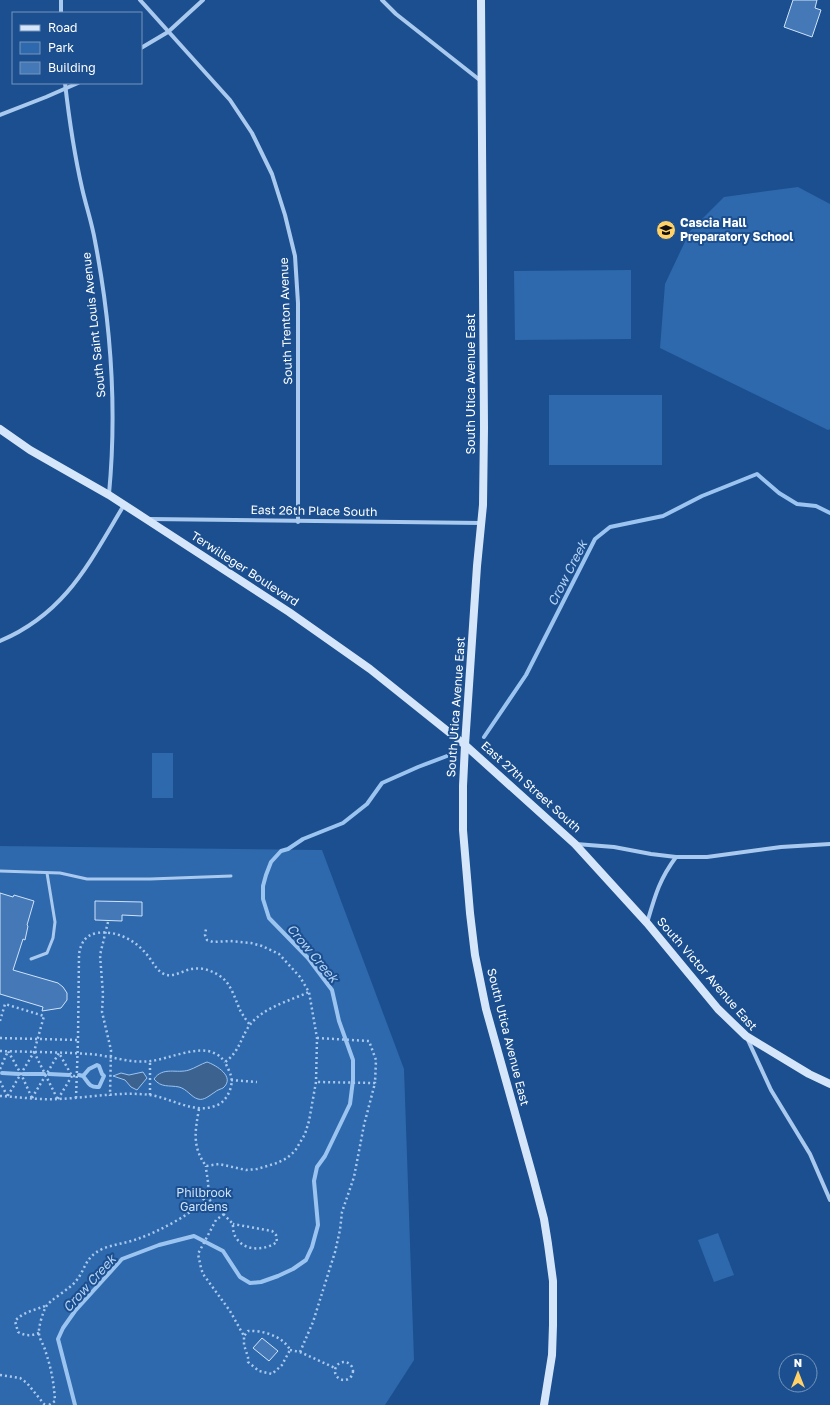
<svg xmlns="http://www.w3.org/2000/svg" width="830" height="1405" font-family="'Golos Text',sans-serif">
<rect width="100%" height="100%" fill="#1b4f8f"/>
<g fill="#2e69ad">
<path d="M 798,187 L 830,204 L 830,429 L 828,430 L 660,348 L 665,284 L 690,231 L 724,197 Z"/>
<path d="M 631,270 L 631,339 L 515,340 L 514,271 Z"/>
<rect x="549" y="395" width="113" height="70"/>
<rect x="152" y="753" width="21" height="45"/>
<path d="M 0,846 L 322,850 L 404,1069 L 414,1360 L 385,1405 L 0,1405 Z"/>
<path d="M 718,1233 L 734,1275 L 714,1282 L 698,1240 Z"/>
</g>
<g fill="#3c6290" stroke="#9cc4f0">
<path d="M 207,1062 C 216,1065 236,1077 223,1088 C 221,1089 217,1090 215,1092 C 210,1095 204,1101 198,1099 C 191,1097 187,1089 179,1087 C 169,1085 161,1088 154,1079 C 163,1066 177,1074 189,1070 C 195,1068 201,1064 207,1062 Z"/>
<path d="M 143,1072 L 147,1078 L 137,1090 L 131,1087 L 125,1080 L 113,1076 L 121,1073 L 129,1075 Z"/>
</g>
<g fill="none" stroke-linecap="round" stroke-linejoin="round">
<g stroke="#9cc4f0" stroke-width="4">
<path d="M 484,737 L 526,675 L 595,539 L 610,527 L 663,516 L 702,496 L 757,474 L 779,493 L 797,504 L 816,506 L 830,513"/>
<path d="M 2,1073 L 19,1074"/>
<path d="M 23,1074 L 44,1074"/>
<path d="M 49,1074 L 69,1075"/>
<path d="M 79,1075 L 83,1076 C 88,1082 89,1088 99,1087 L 104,1076 L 102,1074 L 99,1066 L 97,1065 L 89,1069 L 83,1076"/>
<path d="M 75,1405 L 58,1339 L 63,1328 L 75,1311 L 122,1259 L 159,1245 L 194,1236 L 223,1251 L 240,1277 L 250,1283 L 261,1282 L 278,1276 L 293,1269 L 306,1260 L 312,1247 L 318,1225 L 314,1181 L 317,1167 L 325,1156 L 350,1104 L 353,1080 L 353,1060 L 339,1021 L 332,990 L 308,958 L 269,918 L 263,899 L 263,886 L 266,875 L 271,862 L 281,851 L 288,849 L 303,839 L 343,823 L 367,804 L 382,783 L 418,767 L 447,756"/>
</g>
</g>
<g fill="#4478b7" stroke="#cfe3fa">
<path d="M 793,0 L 817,0 L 815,8 L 821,10 L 812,37 L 784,27 Z"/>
<path d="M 0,893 L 13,897 L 14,895 L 34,901 L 27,925 L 28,926 L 25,940 L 23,939 L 13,970 L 58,983 L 63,987 L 67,993 L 67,1000 L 61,1008 L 42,1011 L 43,1007 L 0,994 Z"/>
<path d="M 95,901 L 142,902 L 142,916 L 122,915 L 122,921 L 95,920 Z"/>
<path d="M 262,1338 L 278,1351 L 269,1361 L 253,1348 Z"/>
</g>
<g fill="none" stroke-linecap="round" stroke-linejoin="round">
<g stroke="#a9c9ee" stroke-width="2.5" stroke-dasharray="2 3" stroke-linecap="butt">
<path d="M 108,922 L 100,955 L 103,994 L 102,1012 L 111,1050 L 110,1096"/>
<path d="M 0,1021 L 5,1004 L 44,1016 L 34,1052 L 7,1097"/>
<path d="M 0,1038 L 78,1040"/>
<path d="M 317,1038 L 369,1041 L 376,1060 L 375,1083"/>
<path d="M 0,1051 C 29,1052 59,1052 88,1054 C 109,1055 130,1064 151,1061 C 168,1059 198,1045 214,1053 C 219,1055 222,1058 225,1062"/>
<path d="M 34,1052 L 58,1100"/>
<path d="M 0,1069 L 8,1051 L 21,1074 L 32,1098"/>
<path d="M 231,1080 L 257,1082"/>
<path d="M 0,1081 L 7,1096"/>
<path d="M 150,1095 L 150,1062"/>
<path d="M 0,1096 C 19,1097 39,1100 58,1099 C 87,1098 122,1091 150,1095 C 171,1098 194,1114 215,1106 C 226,1103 234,1087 231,1076 C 230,1072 227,1067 225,1062 C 239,1052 240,1040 249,1026 C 262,1008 289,1001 309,992"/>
<path d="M 32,1098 L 59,1053 L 72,1076 L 77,1076"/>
<path d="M 76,1098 L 78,1040 L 79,954 C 81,943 85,935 97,933 C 116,930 136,940 148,956 C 153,962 156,970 164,974 C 173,978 182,971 191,969 C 201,967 211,970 220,976 C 232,984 235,1000 241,1012 C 244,1017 247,1021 250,1025"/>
<path d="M 58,1099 L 72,1076"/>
<path d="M 199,1109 C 195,1131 192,1147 206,1166 L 219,1164 L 246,1170 L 257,1169 L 277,1163 L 287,1158 L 295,1151 L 305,1134 L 309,1121 L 316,1082 L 317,1038 L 309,992 L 300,977 L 279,954 L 262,946 L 251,943 L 230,941 L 213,942 L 207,940 L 205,935 L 206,929"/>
<path d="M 206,1196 L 233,1224 C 233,1229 233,1234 237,1239 C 246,1252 266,1250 277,1242 L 276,1235 L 272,1231 L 233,1224"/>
<path d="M 224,1214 L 216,1220 L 198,1254 L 201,1268 L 203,1274 L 230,1311 L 244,1336 L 244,1345 L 248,1357 L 248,1362 L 259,1371 L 272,1374 L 282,1365 L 290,1350 C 283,1336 262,1330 248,1331 L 244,1336"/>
<path d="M 39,1333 C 31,1336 25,1336 18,1332 L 15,1321 C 23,1312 35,1310 45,1306"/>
<path d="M 290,1350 L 300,1352 L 335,1368"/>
<path d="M 300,1352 L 313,1322 L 335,1252 L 340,1230 L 342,1212 L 354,1177 L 364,1125 L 375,1083 L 316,1082"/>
<circle cx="344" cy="1371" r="9"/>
<path d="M 0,1375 L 20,1378 L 27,1383 L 44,1404 L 48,1405"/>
<path d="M 49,1405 L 55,1401 C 54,1383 51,1367 45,1350 C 44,1345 39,1339 39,1333 C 38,1329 43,1311 46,1307 C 48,1301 70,1289 76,1281 C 86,1269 84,1258 102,1249 C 114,1244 128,1243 140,1238 C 157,1232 198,1212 206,1196 C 211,1186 206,1176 206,1166"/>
</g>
<g stroke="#a9c9ee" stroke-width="3">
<path d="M 0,871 L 60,873 L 87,879 L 150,879 L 231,876"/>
<path d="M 31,959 L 47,953 L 53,938 L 55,922 L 47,873"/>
</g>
<g stroke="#a9c9ee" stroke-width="4">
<path d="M 61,0 L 61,13"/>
<path d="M 140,0 L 230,100 L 252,133 L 272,174 L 285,215 L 295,256 L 298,303 L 298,522"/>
<path d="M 382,0 L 396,14 L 481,81"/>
<path d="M 141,48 L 168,32 L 203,0"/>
<path d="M 65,83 C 69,118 74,153 82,188 C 86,206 92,223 95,241 C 111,324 117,410 109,494"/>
<path d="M 0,115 L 46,97 L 78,83"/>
<path d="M 149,519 L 481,523"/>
<path d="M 0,641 C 66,613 89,563 124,505"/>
<path d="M 576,844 L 614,847 L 651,854 L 676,857 L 707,857 L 781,847 L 830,844"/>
<path d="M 647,923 C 655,896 659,880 676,857"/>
<path d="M 747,1038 L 771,1090 L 810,1154 L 830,1200"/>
</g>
<g stroke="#d6e6fa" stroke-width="8">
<path d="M 481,0 L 484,428 L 483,505 L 477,566 L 465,745 L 463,786 L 463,830 L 470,913 L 475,955 L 486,1009 L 533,1177 L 544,1219 L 548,1244 L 553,1281 L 553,1325 L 552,1355 L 544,1405"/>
<path d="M 0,429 L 30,450 L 109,495 L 146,519 L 289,612 L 370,669 L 465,745 L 575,844 L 647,923 L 718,1009 L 746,1036 L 809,1074 L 830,1084"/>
</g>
</g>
<defs>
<symbol id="school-disc" viewBox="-11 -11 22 22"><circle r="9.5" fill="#ffd166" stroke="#1b4f8f"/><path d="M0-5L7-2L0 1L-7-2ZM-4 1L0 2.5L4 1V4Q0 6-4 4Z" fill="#111"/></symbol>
</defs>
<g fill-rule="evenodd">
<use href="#school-disc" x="655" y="219" width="22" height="22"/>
</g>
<g text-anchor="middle" stroke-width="4" stroke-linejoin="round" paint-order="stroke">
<g font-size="12" font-weight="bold" fill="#fff" stroke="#1b4f8f" text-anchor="start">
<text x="680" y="227">Cascia Hall<tspan x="680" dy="14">Preparatory School</tspan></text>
</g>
<g font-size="12" fill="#fff" stroke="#1b4f8f">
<text transform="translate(286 321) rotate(-92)" y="4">South Trenton Avenue</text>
<text transform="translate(94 325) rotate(-96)" y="4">South Saint Louis Avenue</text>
<text transform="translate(471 384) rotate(-90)" y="4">South Utica Avenue East</text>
<text transform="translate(314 511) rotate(1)" y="4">East 26th Place South</text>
<text transform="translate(245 569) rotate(33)" y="4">Terwilleger Boulevard</text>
<text transform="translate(456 707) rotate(-86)" y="4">South Utica Avenue East</text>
<text transform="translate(531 787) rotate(42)" y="4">East 27th Street South</text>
<text transform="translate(707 974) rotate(49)" y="4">South Victor Avenue East</text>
<text transform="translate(508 1037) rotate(76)" y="4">South Utica Avenue East</text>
</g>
<g font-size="12" fill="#cfe3fa" stroke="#1b4f8f">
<text x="204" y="1197">Philbrook<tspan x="204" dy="14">Gardens</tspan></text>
</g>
<g font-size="13" font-style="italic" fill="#b5d3f5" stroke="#1b4f8f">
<text transform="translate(567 573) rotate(-63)" y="5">Crow Creek</text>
<text transform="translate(313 953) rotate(50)" y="5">Crow Creek</text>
<text transform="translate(89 1283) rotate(-48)" y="5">Crow Creek</text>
</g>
</g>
<rect x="12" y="12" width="130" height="72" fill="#1b4f8f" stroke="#7695bc"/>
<rect x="20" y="25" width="20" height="6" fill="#d6e6fa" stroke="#7695bc"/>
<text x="48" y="32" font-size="12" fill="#ffffff">Road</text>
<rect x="20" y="42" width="20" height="12" fill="#2e69ad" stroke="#7695bc"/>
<text x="48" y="52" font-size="12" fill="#ffffff">Park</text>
<rect x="20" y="62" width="20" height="12" fill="#4478b7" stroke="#7695bc"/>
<text x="48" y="72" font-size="12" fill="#ffffff">Building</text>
<g transform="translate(798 1373)"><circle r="19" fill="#1b4f8f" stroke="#7695bc"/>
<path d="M0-3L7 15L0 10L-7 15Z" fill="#ffd166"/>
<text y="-6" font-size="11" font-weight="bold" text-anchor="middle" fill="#ffffff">N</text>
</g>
</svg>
